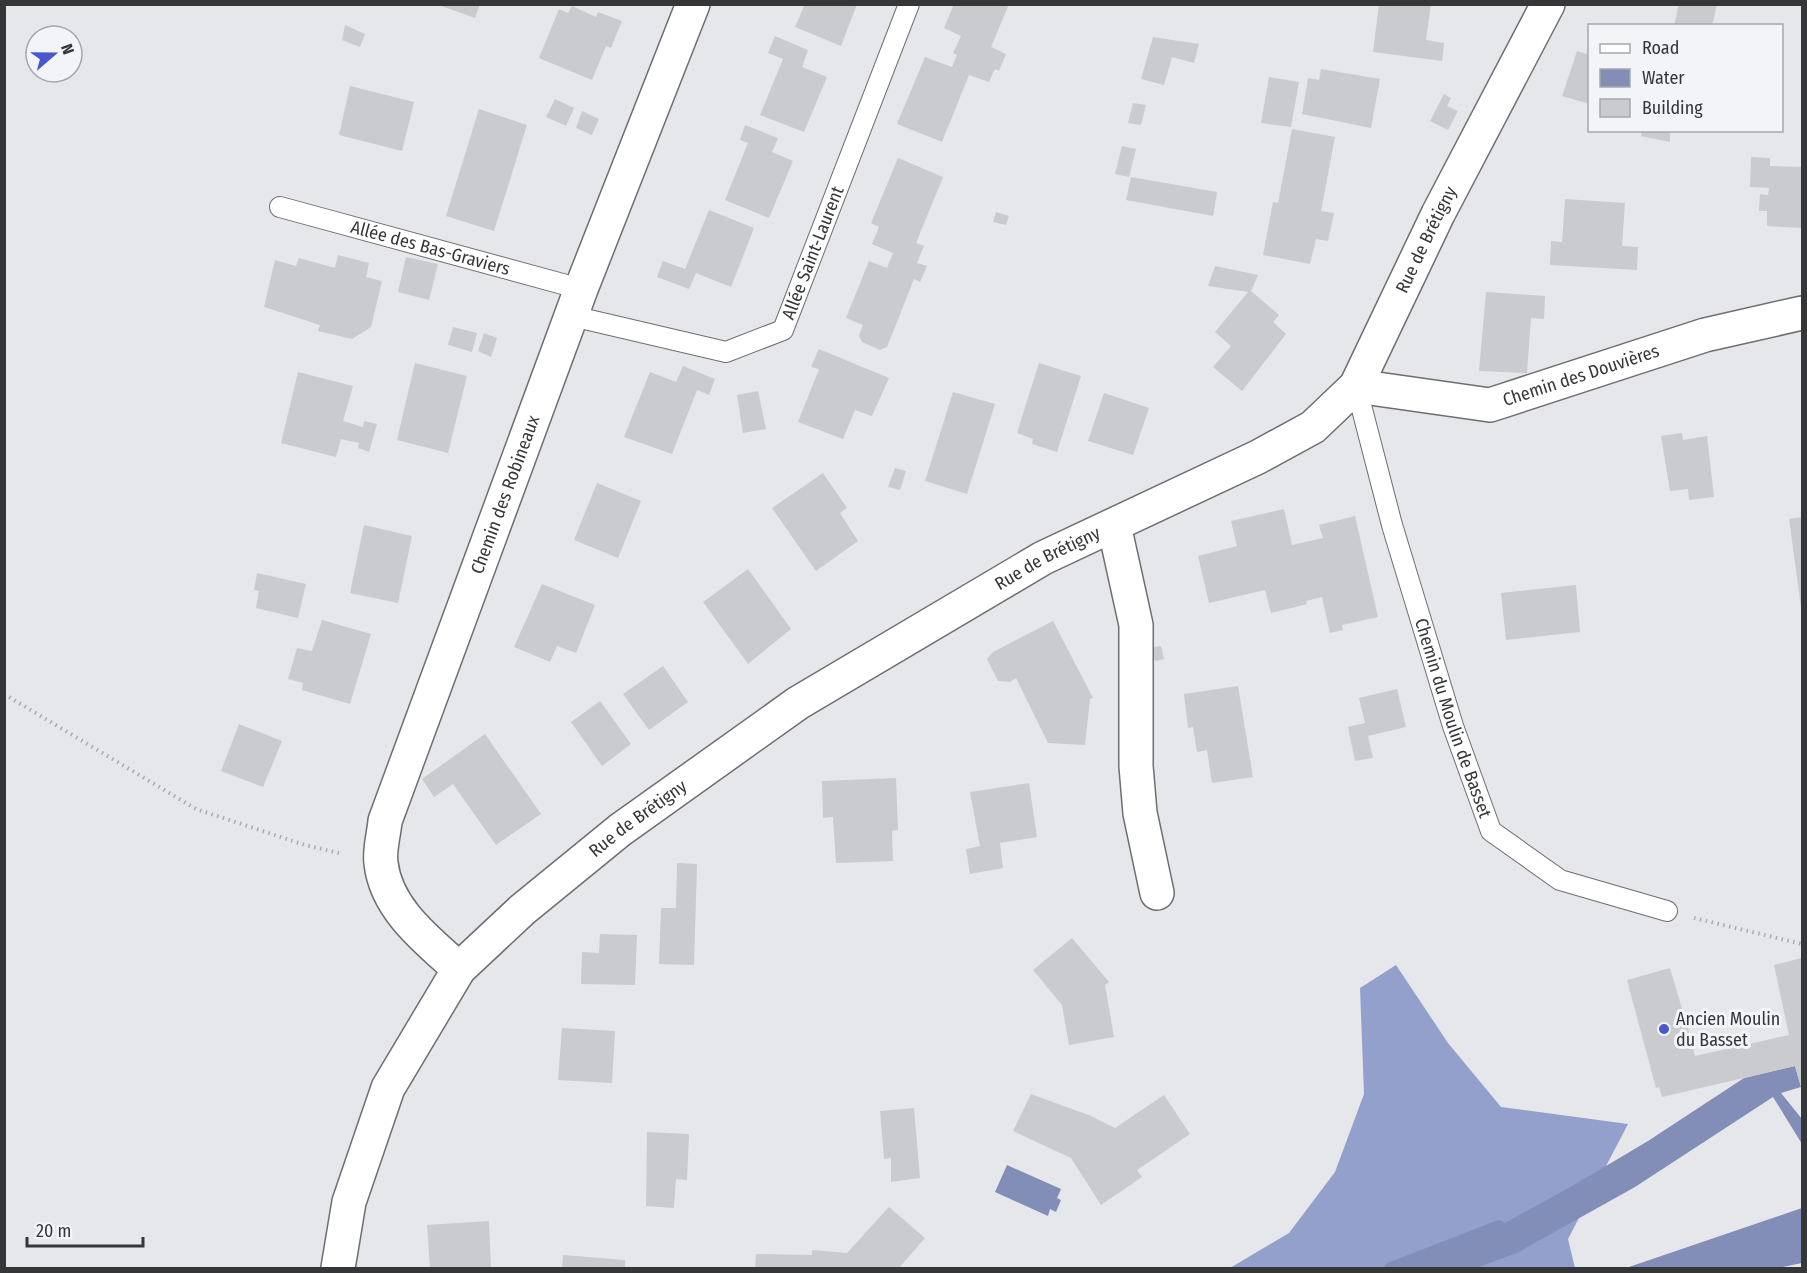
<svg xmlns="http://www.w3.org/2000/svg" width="1807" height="1273" font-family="'Fira Sans Condensed',sans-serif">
<rect width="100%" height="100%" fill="#e5e7eb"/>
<path fill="#94a0cc" d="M 1396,965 L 1448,1043 L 1501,1107 L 1628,1124 L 1568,1239 L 1575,1268 L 1230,1268 L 1289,1233 L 1335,1172 L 1364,1094 L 1360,988 Z"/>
<g fill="#828eb8">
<path d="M 1795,1066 L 1801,1087 L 1781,1093 L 1802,1119 L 1802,1144 L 1773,1097 L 1635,1187 L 1517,1253 L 1476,1268 L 1399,1268 L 1503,1224 L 1574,1185 L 1648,1141 L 1744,1078 Z"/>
<path d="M 1007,1165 L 1061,1189 L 1057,1198 L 1061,1200 L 1056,1212 L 1050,1209 L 1048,1216 L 995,1192 Z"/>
<path d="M 1802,1208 L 1802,1263 L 1778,1268 L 1626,1268 Z"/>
</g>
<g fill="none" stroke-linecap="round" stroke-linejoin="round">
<path stroke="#828eb8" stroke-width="12" d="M 1391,1268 L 1499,1226"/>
</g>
<g fill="#cacbcf">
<path d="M 436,4 L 480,4 L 475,18 Z"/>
<path d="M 805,4 L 857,4 L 841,46 L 795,27 Z"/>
<path d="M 954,4 L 1009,4 L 991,47 L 1006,54 L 999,71 L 995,69 L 989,82 L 969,75 L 942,142 L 897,124 L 925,57 L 952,67 L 957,55 L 953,53 L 961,36 L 944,28 Z"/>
<path d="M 1379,4 L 1431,4 L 1426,40 L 1444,43 L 1442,61 L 1373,52 Z"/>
<path d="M 1679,4 L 1717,4 L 1712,26 L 1674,26 Z"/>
<path d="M 572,6 L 596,17 L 598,12 L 622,21 L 611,48 L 606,46 L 592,80 L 539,58 L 559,9 L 568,13 Z"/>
<path d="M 345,25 L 365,34 L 360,47 L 342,40 Z"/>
<path d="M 775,36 L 808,50 L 802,67 L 827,77 L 804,132 L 760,115 L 783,59 L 768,53 Z"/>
<path d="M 1153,37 L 1199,44 L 1194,63 L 1172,57 L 1164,85 L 1141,79 Z"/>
<path d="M 1577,51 L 1590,55 L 1590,104 L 1562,96 Z"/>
<path d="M 1321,69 L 1380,79 L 1371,128 L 1302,114 L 1308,78 L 1319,80 Z"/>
<path d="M 1269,77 L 1299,82 L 1291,127 L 1261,123 Z"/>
<path d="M 350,86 L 414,102 L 402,151 L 339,135 Z"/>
<path d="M 1444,94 L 1451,98 L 1447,106 L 1458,111 L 1448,130 L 1430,121 Z"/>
<path d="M 555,99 L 574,108 L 566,126 L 546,117 Z"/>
<path d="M 1133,103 L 1146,105 L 1141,125 L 1128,123 Z"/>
<path d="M 479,109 L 527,125 L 494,231 L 446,216 Z"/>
<path d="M 582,111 L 599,119 L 592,135 L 576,128 Z"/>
<path d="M 745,125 L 778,138 L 772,152 L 793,161 L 769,218 L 725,200 L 748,143 L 740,140 Z"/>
<path d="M 1292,129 L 1335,137 L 1321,211 L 1334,213 L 1328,241 L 1316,239 L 1310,264 L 1263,255 L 1273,202 L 1278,203 Z"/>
<path d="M 1642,130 L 1670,130 L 1670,142 L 1641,136 Z"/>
<path d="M 1122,146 L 1136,149 L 1129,177 L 1115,174 Z"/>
<path d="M 1751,157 L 1770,158 L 1770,166 L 1802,167 L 1802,228 L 1767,226 L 1767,211 L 1759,211 L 1760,194 L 1768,195 L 1769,188 L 1750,187 Z"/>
<path d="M 898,158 L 943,177 L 916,243 L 924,246 L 917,263 L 927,266 L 920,282 L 914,279 L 887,347 L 880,350 L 862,342 L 859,336 L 863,325 L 846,318 L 869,261 L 887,268 L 893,253 L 872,244 L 879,227 L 871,223 Z"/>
<path d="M 1131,177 L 1217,192 L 1213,216 L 1126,200 Z"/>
<path d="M 1565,199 L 1625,203 L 1622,246 L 1638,247 L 1637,270 L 1550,265 L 1551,241 L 1562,242 Z"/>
<path d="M 709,210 L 754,228 L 731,287 L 696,273 L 689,289 L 657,277 L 663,261 L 685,269 Z"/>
<path d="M 996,212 L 1009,216 L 1006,225 L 993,222 Z"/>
<path d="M 338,255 L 369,263 L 366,277 L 382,281 L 371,327 L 352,339 L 318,331 L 320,325 L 264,307 L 275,260 L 296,266 L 299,258 L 335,268 Z"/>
<path d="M 406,257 L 438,264 L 429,300 L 398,292 Z"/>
<path d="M 1215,266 L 1258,275 L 1251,291 L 1279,315 L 1273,322 L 1286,334 L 1242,391 L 1213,367 L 1231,346 L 1215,332 L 1248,292 L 1208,286 Z"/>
<path d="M 1486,292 L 1545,296 L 1544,319 L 1531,318 L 1527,373 L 1479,371 Z"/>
<path d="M 453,327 L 477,333 L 472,352 L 448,345 Z"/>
<path d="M 484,333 L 497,338 L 491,357 L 478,351 Z"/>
<path d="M 819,349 L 889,378 L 872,416 L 855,410 L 843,439 L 798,422 L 819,369 L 811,367 Z"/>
<path d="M 415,363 L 467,376 L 448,453 L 397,440 Z"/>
<path d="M 1039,363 L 1081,376 L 1057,452 L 1032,444 L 1033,439 L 1017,433 Z"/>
<path d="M 683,366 L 715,379 L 709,395 L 697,390 L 672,454 L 624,437 L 650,372 L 676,382 Z"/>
<path d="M 298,372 L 353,386 L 343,421 L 363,427 L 364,421 L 377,424 L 369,452 L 358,448 L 359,443 L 341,439 L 336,457 L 281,443 Z"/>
<path d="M 758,391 L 766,429 L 743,433 L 737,395 Z"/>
<path d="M 953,392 L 995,404 L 967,494 L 925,481 Z"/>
<path d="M 1104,393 L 1149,408 L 1133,455 L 1088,441 Z"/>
<path d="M 1682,433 L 1683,440 L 1707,436 L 1714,497 L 1689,500 L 1688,489 L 1670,491 L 1661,436 Z"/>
<path d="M 895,468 L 906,471 L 900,490 L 888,487 Z"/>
<path d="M 823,473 L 847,508 L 840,513 L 858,541 L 816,571 L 772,508 Z"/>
<path d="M 597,483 L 641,501 L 618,558 L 574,540 Z"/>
<path d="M 1284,509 L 1292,545 L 1323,538 L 1319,525 L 1355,516 L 1378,617 L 1342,625 L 1343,630 L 1330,633 L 1322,597 L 1306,601 L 1307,604 L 1271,613 L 1265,590 L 1209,603 L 1198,556 L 1237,546 L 1231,521 Z"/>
<path d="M 1802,517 L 1802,607 L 1801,607 L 1789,519 Z"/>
<path d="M 364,525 L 412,536 L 398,603 L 350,593 Z"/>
<path d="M 748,569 L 791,629 L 748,664 L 703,602 Z"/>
<path d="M 257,573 L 306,584 L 298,618 L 256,608 L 259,591 L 254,590 Z"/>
<path d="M 542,584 L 595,605 L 576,653 L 557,646 L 550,662 L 514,647 Z"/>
<path d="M 1576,585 L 1580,632 L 1506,640 L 1501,593 Z"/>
<path d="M 322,620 L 371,634 L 350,704 L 302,690 L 303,683 L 288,679 L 297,648 L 312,651 Z"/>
<path d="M 1053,621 L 1093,698 L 1090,699 L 1085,745 L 1048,743 L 1016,678 L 1010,682 L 998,681 L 987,659 L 993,652 Z"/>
<path d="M 1161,646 L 1164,659 L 1156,661 L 1149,656 L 1148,648 Z"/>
<path d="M 663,666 L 688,702 L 649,730 L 623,694 Z"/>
<path d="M 1238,686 L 1253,777 L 1212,783 L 1207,750 L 1197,752 L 1193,727 L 1188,728 L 1184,694 Z"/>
<path d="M 1397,689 L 1406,727 L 1368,736 L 1373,758 L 1355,761 L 1348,727 L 1365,723 L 1359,698 Z"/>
<path d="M 600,701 L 631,744 L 602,766 L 571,722 Z"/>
<path d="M 239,724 L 282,741 L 263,787 L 221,771 Z"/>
<path d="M 485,734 L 541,814 L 496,845 L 453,784 L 434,797 L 422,779 Z"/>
<path d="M 896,778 L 898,830 L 892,831 L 893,861 L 836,863 L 833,817 L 823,818 L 822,781 Z"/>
<path d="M 1029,783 L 1037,837 L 1000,843 L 1003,868 L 970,874 L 966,849 L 980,846 L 970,792 Z"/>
<path d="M 677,863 L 697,864 L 694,965 L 659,964 L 661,908 L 676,908 Z"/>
<path d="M 600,934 L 637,935 L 635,985 L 581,984 L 582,952 L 599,953 Z"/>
<path d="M 1072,938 L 1109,982 L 1105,985 L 1114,1037 L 1069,1045 L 1062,1005 L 1033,970 Z"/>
<path d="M 1802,958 L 1802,1091 L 1795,1066 L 1662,1097 L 1659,1087 L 1656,1088 L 1627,980 L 1670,968 L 1683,1012 L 1687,1013 L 1690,1021 L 1687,1024 L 1695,1056 L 1789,1035 L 1774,965 Z"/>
<path d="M 562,1028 L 615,1031 L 612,1083 L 558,1080 Z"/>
<path d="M 1031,1094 L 1091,1116 L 1115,1128 L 1164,1095 L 1190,1134 L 1137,1170 L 1142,1177 L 1101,1205 L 1071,1158 L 1013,1131 Z"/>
<path d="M 914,1108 L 920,1178 L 891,1182 L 891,1158 L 884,1159 L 880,1111 Z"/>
<path d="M 647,1132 L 689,1134 L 687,1180 L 676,1179 L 674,1208 L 646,1206 Z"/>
<path d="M 889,1207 L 925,1238 L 899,1268 L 755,1268 L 756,1254 L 812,1255 L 812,1250 L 847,1253 Z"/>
<path d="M 489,1221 L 491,1268 L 430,1268 L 427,1225 Z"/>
<path d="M 563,1255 L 625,1260 L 625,1268 L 562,1268 Z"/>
</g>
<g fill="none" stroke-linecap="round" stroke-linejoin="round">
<defs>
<g id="service">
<path id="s1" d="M 280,207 L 581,289"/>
<path id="s2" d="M 572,316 L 726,352 L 783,330 L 909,4"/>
<path id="s3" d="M 1356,386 L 1392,525 L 1453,726 L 1491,831 L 1560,880 L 1667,911"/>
</g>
<g id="minor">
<path id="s4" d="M 1356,386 L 1490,405 L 1705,335 L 1802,313"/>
<path d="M 1114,525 L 1136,625 L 1136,766 L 1140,813 L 1157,893"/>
</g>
<g id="tertiary">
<path id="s5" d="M 459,969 C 427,940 386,909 381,863 C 379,850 384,834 385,821 L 581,289 L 693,4"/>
<path id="s6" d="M 338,1268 L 349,1202 L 388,1088 L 459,969 L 522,910 L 620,830 L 798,703 L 1043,558 L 1258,457 L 1313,427 L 1356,386 L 1438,214 L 1548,4"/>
</g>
</defs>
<use href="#service" stroke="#6d6e72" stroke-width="22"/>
<use href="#minor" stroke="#6d6e72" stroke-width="36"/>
<use href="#tertiary" stroke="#6d6e72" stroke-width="36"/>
<g stroke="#abacaf" stroke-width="4" stroke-dasharray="1.5 4.5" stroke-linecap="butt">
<path d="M 4,694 L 196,809 L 305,845 L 343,854"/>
<path d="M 1694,918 L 1802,944"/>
</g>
<use href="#service" stroke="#fff" stroke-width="20"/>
<use href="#minor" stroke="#fff" stroke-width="33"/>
<use href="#tertiary" stroke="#fff" stroke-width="33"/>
</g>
<circle fill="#4958cd" stroke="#f3f4f8" stroke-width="2" cx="1664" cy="1029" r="6"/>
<g text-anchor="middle" stroke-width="6" stroke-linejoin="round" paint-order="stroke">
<g font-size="18" fill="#353637" stroke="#f3f4f8">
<text dy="6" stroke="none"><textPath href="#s6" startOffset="1564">Rue de Brétigny</textPath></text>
<text dy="6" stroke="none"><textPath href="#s1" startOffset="156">Allée des Bas-Graviers</textPath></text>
<text dy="6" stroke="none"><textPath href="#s2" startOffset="302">Allée Saint-Laurent</textPath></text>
<text dy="6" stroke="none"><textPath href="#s4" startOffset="231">Chemin des Douvières</textPath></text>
<text dy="6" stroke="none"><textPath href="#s5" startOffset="525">Chemin des Robineaux</textPath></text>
<text dy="6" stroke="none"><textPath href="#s6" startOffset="1046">Rue de Brétigny</textPath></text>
<text dy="6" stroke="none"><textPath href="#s3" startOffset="346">Chemin du Moulin de Basset</textPath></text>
<text dy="6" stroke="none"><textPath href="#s6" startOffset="560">Rue de Brétigny</textPath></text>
</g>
<g font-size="18" fill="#353637" stroke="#f3f4f8" text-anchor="start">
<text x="1676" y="1025">Ancien Moulin<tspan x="1676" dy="21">du Basset</tspan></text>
</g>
</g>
<rect width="1807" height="1273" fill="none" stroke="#353637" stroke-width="12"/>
<rect x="1588" y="24" width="195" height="108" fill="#f3f4f8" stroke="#a7a8ab" stroke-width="1.5"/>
<rect x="1600" y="44" width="30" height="9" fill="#ffffff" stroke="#a7a8ab" stroke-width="1.5"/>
<text x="1642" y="54" font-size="18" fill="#353637">Road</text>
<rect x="1600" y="69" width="30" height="18" fill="#828eb8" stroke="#a7a8ab" stroke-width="1.5"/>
<text x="1642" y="84" font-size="18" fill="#353637">Water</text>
<rect x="1600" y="99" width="30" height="18" fill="#cacbcf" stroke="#a7a8ab" stroke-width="1.5"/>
<text x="1642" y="114" font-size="18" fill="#353637">Building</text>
<g transform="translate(54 54) rotate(70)"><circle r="28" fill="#f3f4f8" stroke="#a7a8ab" stroke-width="1.5"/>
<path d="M0-4.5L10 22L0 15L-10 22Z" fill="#4958cd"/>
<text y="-9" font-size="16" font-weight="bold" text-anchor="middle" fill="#353637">N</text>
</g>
<path d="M27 1237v9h116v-9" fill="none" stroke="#353637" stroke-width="3"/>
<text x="36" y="1237" font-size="18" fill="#353637" stroke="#f3f4f8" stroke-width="4.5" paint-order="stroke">20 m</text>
</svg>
